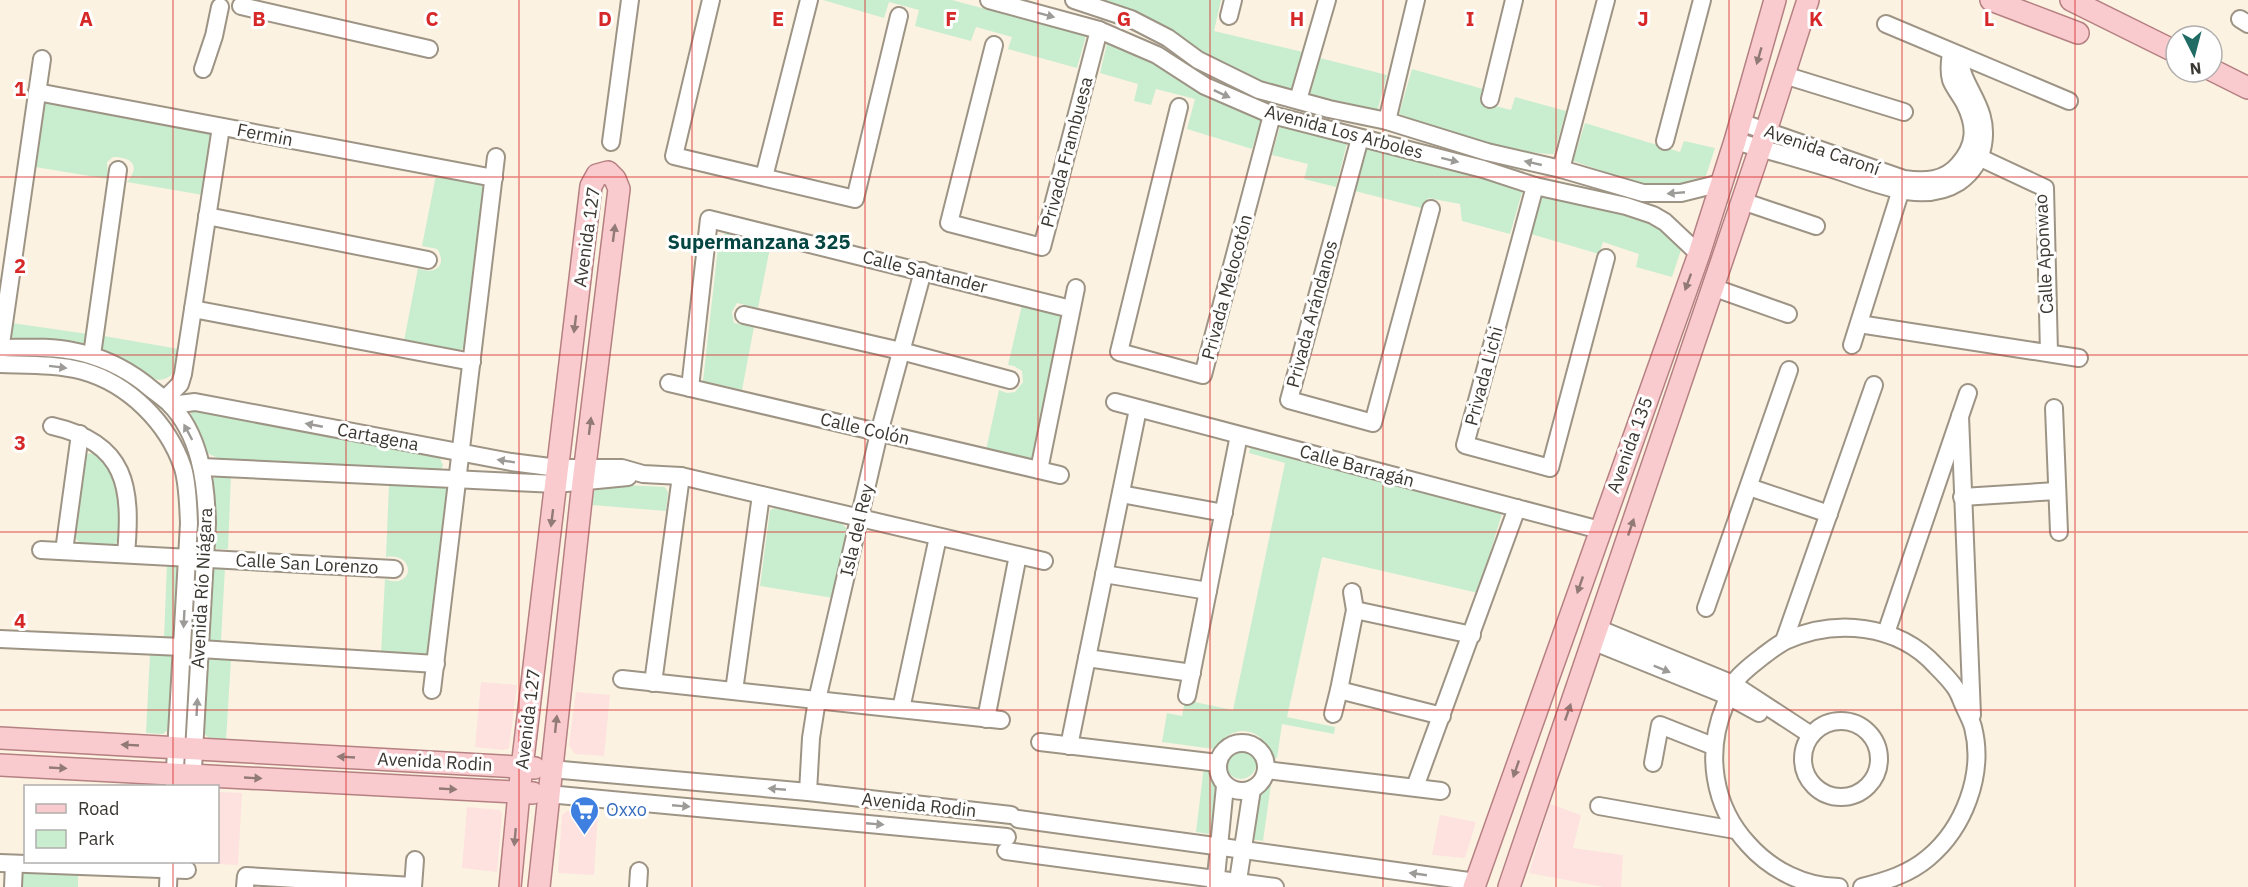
<svg xmlns="http://www.w3.org/2000/svg" width="2248" height="887" font-family="'IBM Plex Sans',sans-serif">
<rect width="100%" height="100%" fill="#fcf2e2"/>
<g fill="#fde2df">
<path d="M 481,682 L 517,685 L 509,748 L 504,750 L 475,747 Z"/>
<path d="M 576,692 L 610,695 L 604,756 L 575,754 L 569,745 Z"/>
<path d="M 218,792 L 242,793 L 238,865 L 197,863 L 218,862 Z"/>
<path d="M 1550,804 L 1581,815 L 1573,848 L 1623,855 L 1621,887 L 1604,887 L 1529,873 Z"/>
<path d="M 467,807 L 500,810 L 502,814 L 497,872 L 462,868 Z"/>
<path d="M 567,811 L 598,813 L 594,875 L 558,873 L 562,815 Z"/>
<path d="M 1440,815 L 1476,822 L 1465,858 L 1432,855 Z"/>
</g>
<g fill="#c9eecf">
<path d="M 823,0 L 952,0 L 1086,36 L 1077,68 L 1008,49 L 1012,37 L 976,27 L 971,41 L 915,26 L 919,10 L 889,2 L 884,18 Z"/>
<path d="M 1099,0 L 1221,0 L 1214,31 L 1303,52 L 1293,94 C 1262,84 1233,71 1205,55 C 1170,36 1138,10 1099,0 Z"/>
<path d="M 1108,39 L 1262,117 L 1252,149 L 1187,129 L 1195,99 L 1156,89 L 1151,105 L 1134,101 L 1138,84 L 1100,73 Z"/>
<path d="M 1320,58 L 1387,75 L 1377,112 L 1310,95 Z"/>
<path d="M 1412,69 L 1483,89 L 1480,102 L 1511,110 L 1515,97 L 1566,111 L 1554,154 C 1501,152 1448,133 1399,114 Z"/>
<path d="M 47,102 L 208,131 L 212,137 L 203,195 L 127,182 C 141,166 132,157 113,157 L 107,162 L 108,179 L 35,167 L 43,106 Z"/>
<path d="M 1585,123 L 1680,152 L 1684,141 L 1715,148 L 1704,182 L 1653,188 L 1573,161 Z"/>
<path d="M 1280,126 L 1347,143 L 1336,187 L 1304,179 L 1308,164 L 1272,155 Z"/>
<path d="M 1367,146 L 1523,189 L 1510,234 L 1462,221 L 1460,204 L 1428,198 L 1425,209 L 1355,191 Z"/>
<path d="M 436,175 L 480,183 L 484,189 L 464,348 L 458,351 L 404,341 L 418,268 C 435,276 448,265 437,249 L 422,246 Z"/>
<path d="M 1542,192 C 1588,204 1648,212 1682,247 L 1672,277 L 1636,267 L 1639,254 L 1603,242 L 1599,254 L 1531,234 Z"/>
<path d="M 727,232 L 771,243 L 758,308 L 737,303 L 732,312 L 734,323 L 754,327 L 742,390 L 703,381 L 719,238 Z"/>
<path d="M 1022,305 L 1064,315 L 1034,462 L 986,450 L 999,390 L 1007,393 L 1015,392 L 1023,382 L 1022,371 L 1014,366 L 1008,365 Z"/>
<path d="M 12,323 L 88,334 L 87,343 L 82,346 L 14,340 L 10,336 Z"/>
<path d="M 104,336 L 179,349 L 177,370 C 158,390 149,375 131,364 C 123,359 114,355 105,352 L 102,347 Z"/>
<path d="M 198,409 L 439,456 L 443,465 L 441,470 L 435,471 L 220,459 L 207,453 L 189,419 L 192,411 Z"/>
<path d="M 1251,445 L 1503,510 L 1478,593 L 1322,557 L 1287,717 L 1335,727 L 1334,734 L 1282,724 L 1277,758 L 1273,758 C 1262,726 1234,722 1214,749 L 1162,742 L 1167,713 L 1182,716 L 1185,700 L 1233,710 L 1285,463 L 1249,453 Z"/>
<path d="M 96,453 C 116,478 122,491 120,523 C 119,532 120,539 114,546 L 80,543 L 74,537 L 85,454 Z"/>
<path d="M 220,476 L 231,476 L 228,549 L 217,549 L 214,544 L 212,483 L 214,478 Z"/>
<path d="M 603,484 L 665,487 L 668,492 L 666,511 L 592,505 L 592,493 Z"/>
<path d="M 389,485 L 444,486 L 449,492 L 431,651 L 422,656 L 381,653 L 385,579 C 414,591 417,552 386,557 Z"/>
<path d="M 775,508 L 840,521 L 847,529 L 833,598 L 760,586 L 770,510 Z"/>
<path d="M 167,563 L 176,563 L 181,567 L 177,636 L 173,639 L 164,639 Z"/>
<path d="M 217,567 L 225,568 L 221,641 L 211,641 L 207,637 L 212,570 Z"/>
<path d="M 150,654 L 169,655 L 174,659 L 171,727 L 163,734 L 146,733 Z"/>
<path d="M 210,658 L 231,660 L 226,740 L 209,738 L 201,731 L 205,663 Z"/>
<circle cx="1241" cy="764" r="15"/>
<path d="M 1204,766 L 1208,766 L 1213,781 L 1219,787 L 1215,835 L 1196,832 Z"/>
<path d="M 1270,776 L 1272,777 L 1263,841 L 1250,839 L 1260,790 Z"/>
<path d="M 27,871 L 78,873 L 78,887 L 21,887 L 22,875 Z"/>
</g>
<g fill="none" stroke-linecap="round" stroke-linejoin="round">
<defs>
<g id="minor">
<path d="M 711,0 L 674,156 L 855,199 L 899,16"/>
<path d="M 989,0 L 1099,30 L 1157,55 L 1205,86 L 1272,115 L 1483,169 L 1535,186 L 1626,206 L 1653,215 L 1665,222 L 1699,254"/>
<path d="M 1074,0 L 1131,19 L 1168,38 L 1198,60 L 1259,90 L 1329,109 L 1387,121 L 1487,152 L 1561,169 L 1643,193 L 1681,193 L 1721,183"/>
<path d="M 241,6 L 429,49"/>
<path d="M 1229,16 L 1233,0"/>
<path d="M 2240,19 L 2248,24"/>
<path d="M 1886,24 L 2069,101"/>
<path d="M 994,45 L 949,223 L 1042,247 L 1099,30"/>
<path d="M 203,69 L 214,36 L 220,7"/>
<path d="M 1784,75 L 1904,112"/>
<path d="M 37,92 L 494,178"/>
<path d="M 1490,99 L 1514,0"/>
<path d="M 1298,100 L 1327,0"/>
<path d="M 1179,107 L 1119,352 L 1203,375 L 1272,115"/>
<path d="M 1387,121 L 1416,0"/>
<path d="M 1740,122 L 1904,179 C 1925,182 1945,181 1959,164 C 1976,145 1976,126 1965,104 C 1961,96 1954,88 1951,80 C 1948,70 1950,61 1951,52"/>
<path d="M 1360,138 L 1289,400 L 1373,423 L 1431,209"/>
<path d="M 1665,141 L 1702,0"/>
<path d="M 1735,141 C 1767,150 1799,159 1832,169 C 1870,180 1920,207 1959,182 C 1972,173 1980,161 1983,145 C 1990,105 1961,89 1959,55"/>
<path d="M 611,142 L 630,0"/>
<path d="M 1970,153 L 2045,188 L 2049,353"/>
<path d="M 1561,169 L 1606,0"/>
<path d="M 764,177 L 809,0"/>
<path d="M 1535,186 L 1465,445 L 1550,468 L 1606,258"/>
<path d="M 1742,201 L 1816,226"/>
<path d="M 207,216 L 428,260"/>
<path d="M 1712,287 L 1788,314"/>
<path d="M 193,309 L 472,362"/>
<path d="M 744,315 L 901,351 L 1010,380"/>
<path d="M 1859,324 L 2079,358"/>
<path d="M 1852,345 L 1904,180"/>
<path d="M 0,348 C 24,348 50,346 73,351 C 99,356 123,367 144,383 C 152,390 161,396 169,403 C 200,434 206,481 207,523 L 192,786"/>
<path d="M 0,351 L 42,59"/>
<path d="M 92,355 L 118,170"/>
<path d="M 0,364 C 28,365 56,364 83,371 C 129,384 168,423 183,468 C 188,485 188,504 189,523 L 174,786"/>
<path d="M 669,383 L 1060,475"/>
<path d="M 690,388 L 709,219 L 1071,309"/>
<path d="M 165,399 L 180,384 L 183,374 L 221,127"/>
<path d="M 1115,402 L 1600,530"/>
<path d="M 171,405 L 195,402 L 511,462 L 558,468 L 622,468 L 643,474 L 681,476 L 1044,561"/>
<path d="M 2054,408 L 2059,532"/>
<path d="M 1960,416 L 1972,715"/>
<path d="M 52,426 C 127,443 132,487 126,554"/>
<path d="M 202,467 L 556,484 L 628,477"/>
<path d="M 1039,470 L 1076,288"/>
<path d="M 1749,487 L 1829,514"/>
<path d="M 1121,494 L 1224,513"/>
<path d="M 1962,497 L 2056,491"/>
<path d="M 41,550 L 394,569"/>
<path d="M 64,551 L 80,434"/>
<path d="M 1104,574 L 1208,591"/>
<path d="M 1706,608 L 1789,370"/>
<path d="M 1355,610 L 1472,635"/>
<path d="M 1597,628 L 1733,684 L 1811,735"/>
<path d="M 1886,633 L 1968,393"/>
<path d="M 0,639 L 182,647"/>
<path d="M 1592,641 L 1728,696 L 1759,713"/>
<path d="M 1784,641 L 1874,385"/>
<path d="M 200,649 L 436,664"/>
<path d="M 1087,658 L 1192,673"/>
<path d="M 622,679 L 1001,720"/>
<path d="M 653,683 L 681,476"/>
<path d="M 432,690 L 496,157"/>
<path d="M 1339,690 L 1442,716"/>
<path d="M 734,691 L 761,495"/>
<path d="M 1187,696 L 1239,435"/>
<path d="M 901,709 L 938,537"/>
<path d="M 1333,714 L 1339,690 L 1355,610 L 1352,592"/>
<path d="M 986,719 L 1018,555"/>
<circle cx="1841" cy="759" r="38"/>
<path d="M 1040,742 L 1218,763"/>
<circle cx="1242" cy="767" r="24"/>
<path d="M 1069,746 L 1138,409"/>
<path d="M 1653,763 L 1660,725 L 1713,746"/>
<path d="M 551,769 L 808,792 L 1011,815"/>
<path d="M 1266,770 L 1441,791"/>
<path d="M 1415,787 L 1517,508"/>
<path d="M 808,792 L 811,738 L 817,700 L 879,433 L 923,271"/>
<path d="M 548,794 L 1007,837"/>
<path d="M 1599,806 L 1735,830"/>
<path d="M 1018,819 L 1476,882"/>
<path d="M 1006,851 L 1275,887"/>
<path d="M 0,863 L 187,870"/>
<path d="M 13,887 L 14,864"/>
<path d="M 168,887 L 169,862"/>
<path d="M 245,887 L 246,876 L 413,886"/>
<path d="M 413,887 L 415,860"/>
<path d="M 638,887 L 639,871"/>
<path d="M 1215,887 L 1225,786"/>
<path d="M 1237,887 L 1252,789"/>
<path d="M 1839,887 C 1805,887 1771,870 1748,844 C 1713,806 1705,753 1725,705 C 1727,699 1729,690 1733,684 C 1740,673 1753,664 1763,656 C 1770,651 1777,645 1785,641 C 1835,618 1898,624 1936,666 C 1942,672 1949,679 1954,686 C 1959,692 1961,700 1964,706 C 1967,713 1971,720 1973,727 C 1985,774 1964,828 1928,858 C 1909,874 1886,881 1862,887"/>
</g>
<g id="major">
<path d="M 1991,0 L 2078,33"/>
<path d="M 2071,0 L 2176,52"/>
<path d="M 2212,70 L 2248,88"/>
<path d="M 0,738 L 535,768"/>
<path d="M 0,765 L 533,793"/>
<path d="M 510,887 L 519,793 L 591,186 L 597,175 L 608,172 L 615,179 L 619,189 L 583,482 L 539,887"/>
<path d="M 1474,887 L 1699,254 L 1735,141 L 1775,0"/>
<path d="M 1509,887 L 1766,131 L 1808,0"/>
</g>
</defs>
<use href="#minor" stroke="#9d9485" stroke-width="20"/>
<use href="#major" stroke="#b58082" stroke-width="24"/>
<use href="#minor" stroke="#fff" stroke-width="16"/>
<use href="#major" stroke="#facbce" stroke-width="21"/>
</g>
<defs><path id="oneway-solid" d="M-6-.8H1V-3.2L6.5 0L1 3.2V.8H-6Z" transform="scale(1.5)"/></defs>
<g fill="#9d9b98">
<use href="#oneway-solid" transform="translate(1046 15) rotate(15)"/>
<use href="#oneway-solid" transform="translate(1222 94) rotate(25)"/>
<use href="#oneway-solid" transform="translate(1450 160) rotate(14)"/>
<use href="#oneway-solid" transform="translate(1533 163) rotate(-167)"/>
<use href="#oneway-solid" transform="translate(1676 193) rotate(175)"/>
<use href="#oneway-solid" transform="translate(58 367) rotate(7)"/>
<use href="#oneway-solid" transform="translate(314 425) rotate(-169)"/>
<use href="#oneway-solid" transform="translate(188 432) rotate(-118)"/>
<use href="#oneway-solid" transform="translate(506 461) rotate(-171)"/>
<use href="#oneway-solid" transform="translate(184 619) rotate(93)"/>
<use href="#oneway-solid" transform="translate(1662 669) rotate(22)"/>
<use href="#oneway-solid" transform="translate(197 707) rotate(-87)"/>
<use href="#oneway-solid" transform="translate(777 789) rotate(-175)"/>
<use href="#oneway-solid" transform="translate(681 806) rotate(5)"/>
<use href="#oneway-solid" transform="translate(875 824) rotate(5)"/>
<use href="#oneway-solid" transform="translate(1418 874) rotate(-172)"/>
</g>
<g fill="#917a78">
<use href="#oneway-solid" transform="translate(1759 56) rotate(106)"/>
<use href="#oneway-solid" transform="translate(614 233) rotate(-83)"/>
<use href="#oneway-solid" transform="translate(1688 282) rotate(110)"/>
<use href="#oneway-solid" transform="translate(575 324) rotate(97)"/>
<use href="#oneway-solid" transform="translate(590 426) rotate(-83)"/>
<use href="#oneway-solid" transform="translate(552 518) rotate(97)"/>
<use href="#oneway-solid" transform="translate(1631 527) rotate(-71)"/>
<use href="#oneway-solid" transform="translate(1580 585) rotate(109)"/>
<use href="#oneway-solid" transform="translate(1568 712) rotate(-71)"/>
<use href="#oneway-solid" transform="translate(556 724) rotate(-84)"/>
<use href="#oneway-solid" transform="translate(130 745) rotate(-177)"/>
<use href="#oneway-solid" transform="translate(346 757) rotate(-177)"/>
<use href="#oneway-solid" transform="translate(58 768) rotate(3)"/>
<use href="#oneway-solid" transform="translate(1516 769) rotate(109)"/>
<use href="#oneway-solid" transform="translate(253 778) rotate(3)"/>
<use href="#oneway-solid" transform="translate(448 789) rotate(3)"/>
<use href="#oneway-solid" transform="translate(515 837) rotate(95)"/>
</g>
<path fill="none" stroke="#d62828" stroke-width="1.5" stroke-opacity="0.55" d="M 173,0 L 173,786M 346,0 L 346,887M 519,0 L 519,887M 692,0 L 692,887M 865,0 L 865,887M 1038,0 L 1038,887M 1210,0 L 1210,887M 1383,0 L 1383,887M 1556,0 L 1556,887M 1729,0 L 1729,887M 1902,0 L 1902,887M 2075,0 L 2075,887M 0,177 L 2248,177M 0,355 L 2248,355M 0,532 L 2248,532M 0,710 L 2248,710M 173,862 L 173,887"/>
<defs>
<symbol id="supermarket-pin" viewBox="-11 -11 22 30"><path d="M0 17L-7.5 6A9.5 9.5 0 1 1 7.5 6Z" fill="#3f7fe0" stroke="#fff"/><path d="M-6-5.5h2.5l.6 2H6L4.5 2H-2.5L-4.4-4H-6ZM-1.5 3.2a1.3 1.3 0 1 0 .1 0ZM3 3.2a1.3 1.3 0 1 0 .1 0Z" fill="#fff"/></symbol>
</defs>
<g fill-rule="evenodd">
<use href="#supermarket-pin" x="568" y="794" width="33" height="45"/>
</g>
<g text-anchor="middle" stroke-width="6" stroke-linejoin="round" paint-order="stroke">
<g font-size="18" fill="#3b3731" stroke="#fff">
<text transform="translate(1344 132) rotate(15)" y="6">Avenida Los Arboles</text>
<text transform="translate(265 135) rotate(11)" y="6">Fermin</text>
<text transform="translate(1822 150) rotate(19)" y="6">Avenida Caroní</text>
<text transform="translate(1067 152) rotate(-75)" y="6">Privada Frambuesa</text>
<text transform="translate(587 237) rotate(-82)" y="6">Avenida 127</text>
<text transform="translate(2044 254) rotate(-93)" y="6">Calle Aponwao</text>
<text transform="translate(925 272) rotate(14)" y="6">Calle Santander</text>
<text transform="translate(1227 287) rotate(-75)" y="6">Privada Melocotón</text>
<text transform="translate(1312 314) rotate(-75)" y="6">Privada Arándanos</text>
<text transform="translate(1484 376) rotate(-75)" y="6">Privada Lichi</text>
<text transform="translate(865 429) rotate(13)" y="6">Calle Colón</text>
<text transform="translate(378 437) rotate(11)" y="6">Cartagena</text>
<text transform="translate(1630 445) rotate(-70)" y="6">Avenida 135</text>
<text transform="translate(1357 466) rotate(15)" y="6">Calle Barragán</text>
<text transform="translate(857 530) rotate(-77)" y="6">Isla del Rey</text>
<text transform="translate(307 564) rotate(3)" y="6">Calle San Lorenzo</text>
<text transform="translate(202 588) rotate(-87)" y="6">Avenida Río Niágara</text>
<text transform="translate(528 719) rotate(-83)" y="6">Avenida 127</text>
<text transform="translate(435 762) rotate(3)" y="6">Avenida Rodin</text>
<text transform="translate(919 805) rotate(6)" y="6">Avenida Rodin</text>
</g>
<g font-size="18" fill="#366cbe" stroke="#fff" text-anchor="start">
<text x="606" y="816">Oxxo</text>
</g>
<g font-size="20" font-weight="bold" fill="#054642" stroke="#fff">
<text x="759" y="249">Supermanzana 325</text>
</g>
</g>
<g font-size="20" text-anchor="middle" font-weight="bold" fill="#d62828" stroke="#fff" stroke-width="6" stroke-linejoin="round" paint-order="stroke">
<text x="86" y="26">A</text>
<text x="259" y="26">B</text>
<text x="432" y="26">C</text>
<text x="605" y="26">D</text>
<text x="778" y="26">E</text>
<text x="951" y="26">F</text>
<text x="1124" y="26">G</text>
<text x="1297" y="26">H</text>
<text x="1470" y="26">I</text>
<text x="1643" y="26">J</text>
<text x="1816" y="26">K</text>
<text x="1989" y="26">L</text>
<text x="20" y="96">1</text>
<text x="20" y="273">2</text>
<text x="20" y="450">3</text>
<text x="20" y="628">4</text>
</g>
<rect x="24" y="785" width="195" height="78" fill="#ffffff" stroke="#b1afad" stroke-width="1.5"/>
<rect x="36" y="804" width="30" height="9" fill="#facbce" stroke="#b1afad" stroke-width="1.5"/>
<text x="78" y="815" font-size="18" fill="#3b3731">Road</text>
<rect x="36" y="830" width="30" height="18" fill="#c9eecf" stroke="#b1afad" stroke-width="1.5"/>
<text x="78" y="845" font-size="18" fill="#3b3731">Park</text>
<g transform="translate(2194 54) rotate(174)"><circle r="28" fill="#ffffff" stroke="#b1afad" stroke-width="1.5"/>
<path d="M0-4.5L10 22L0 15L-10 22Z" fill="#216b65"/>
<text y="-9" font-size="16" font-weight="bold" text-anchor="middle" fill="#3b3731">N</text>
</g>
</svg>
